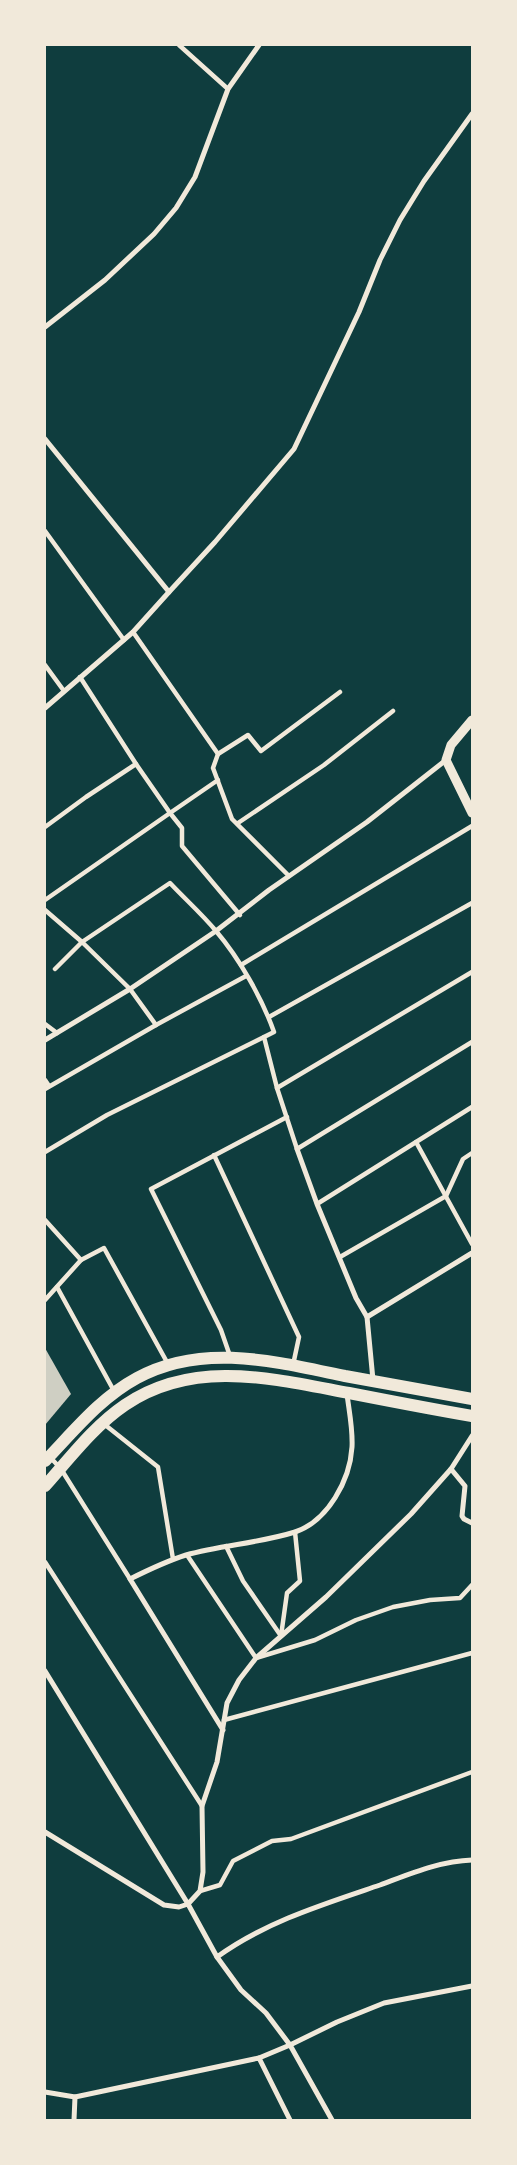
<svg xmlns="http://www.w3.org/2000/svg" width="517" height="2165" font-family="'Golos Text',sans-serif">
<rect width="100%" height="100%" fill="#0f3d3e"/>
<path fill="#cfcfc3" d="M 45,1348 L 71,1394 L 45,1425 Z"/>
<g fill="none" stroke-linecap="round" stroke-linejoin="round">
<g stroke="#f1e9da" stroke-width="4.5">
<path d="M 179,45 L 228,89"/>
<path d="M 45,531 L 124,640"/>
<path d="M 133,632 L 218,754 L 213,768 L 232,819 L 289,876"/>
<path d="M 45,665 L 64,691"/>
<path d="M 80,677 L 136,764"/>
<path d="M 218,754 L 248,735 L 261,751 L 340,692"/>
<path d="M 218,780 L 170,813 L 182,828 L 182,846 L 240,915"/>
<path d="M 238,823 L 324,765 L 393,711"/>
<path d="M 45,827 L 86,797 L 136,764 L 170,813 L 45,900"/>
<path d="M 45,910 L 82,942 L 130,989 L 156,1025"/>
<path d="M 241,965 L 472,826"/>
<path d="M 55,969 L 82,942 L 170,883 C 185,899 202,914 216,931 C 239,958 262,998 274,1032 L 264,1037 L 277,1088 L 297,1149 L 472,1042"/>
<path d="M 269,1017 L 472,903"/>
<path d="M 45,1024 L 57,1033"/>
<path d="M 45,1080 L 49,1086"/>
<path d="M 277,1088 L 472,972"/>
<path d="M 45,1089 L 156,1025 L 246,976"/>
<path d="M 416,1142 L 472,1244"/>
<path d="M 45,1152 L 107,1115 L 264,1037"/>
<path d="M 214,1155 L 299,1337 L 293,1365"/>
<path d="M 317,1204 L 472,1107"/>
<path d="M 45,1220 L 81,1260 L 45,1300"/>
<path d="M 340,1257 L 446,1196 L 463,1159 L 472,1153"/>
<path d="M 81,1260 L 104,1248 L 168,1364"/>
<path d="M 57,1287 L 114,1391"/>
<path d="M 230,1356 L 221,1330 L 151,1189 L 287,1117"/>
<path d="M 104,1424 L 158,1467 L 173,1559"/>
<path d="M 50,1457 L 61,1469 L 130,1579"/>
<path d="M 226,1546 L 243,1581 L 281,1636"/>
<path d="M 187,1555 L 256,1658 L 315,1640 L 356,1620 L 393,1607 L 430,1600 L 460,1598 L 472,1585"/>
<path d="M 45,1562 L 202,1806"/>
<path d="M 281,1636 L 287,1593 L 300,1581 L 295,1532"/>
<path d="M 224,1720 L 472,1653"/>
<path d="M 200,1891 L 220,1885 L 233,1861 L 272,1841 L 291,1839 L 472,1772"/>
</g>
<g stroke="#f1e9da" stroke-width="5">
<path d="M 45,327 L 105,280 L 154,234 L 176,208 L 195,177 L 228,89 L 259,45"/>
<path d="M 45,439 L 169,592 L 215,542 L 294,449 L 359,312 L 380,260 L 400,220 L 424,181 L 472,114"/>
<path d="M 45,708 L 133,632 L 169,592"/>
<path d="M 45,1040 L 130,989 L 216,931 L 269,890 L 367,822 L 446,760"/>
<path d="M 297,1149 L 317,1204 L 356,1298 L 367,1317 L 373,1380"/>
<path d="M 367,1317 L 472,1253"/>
<path d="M 451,1469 L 465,1486 L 462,1516 L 464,1519 L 472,1523"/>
<path d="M 45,1671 L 188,1904 L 217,1957 C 265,1922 324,1904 380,1885 C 410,1874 440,1861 472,1860"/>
<path d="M 223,1730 L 130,1579 C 148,1570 167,1561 186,1555 C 222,1545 260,1543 295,1532 C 328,1521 350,1480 352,1447 C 353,1429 349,1411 347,1394"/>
<path d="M 45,1832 L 164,1905 L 179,1907 L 188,1904 L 200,1891 L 203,1872 L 202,1806 L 217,1762 L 227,1703 L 239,1680 L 256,1658 L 326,1597 L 411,1514 L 451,1469 L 472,1436"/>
<path d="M 217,1957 L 241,1990 L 266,2013 L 290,2045 L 259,2058"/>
<path d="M 45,2092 L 75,2097 L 259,2058 L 290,2120"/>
<path d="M 74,2120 L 75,2097"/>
<path d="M 332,2120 L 290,2045 L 337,2022 L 384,2003 L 472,1986"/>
</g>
<path stroke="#f1e9da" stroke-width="9" d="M 472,720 L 451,745 L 446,760 L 472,813"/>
<g stroke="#f1e9da" stroke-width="12">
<path d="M 45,1461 C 74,1431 100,1398 137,1378 C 203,1342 277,1362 345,1376 C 387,1384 430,1391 472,1399"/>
<path d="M 45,1486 C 70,1458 94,1426 125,1405 C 194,1358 274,1379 349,1393 C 390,1401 431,1409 472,1416"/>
</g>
</g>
<rect width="517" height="2165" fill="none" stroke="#f1e9da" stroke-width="92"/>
</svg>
